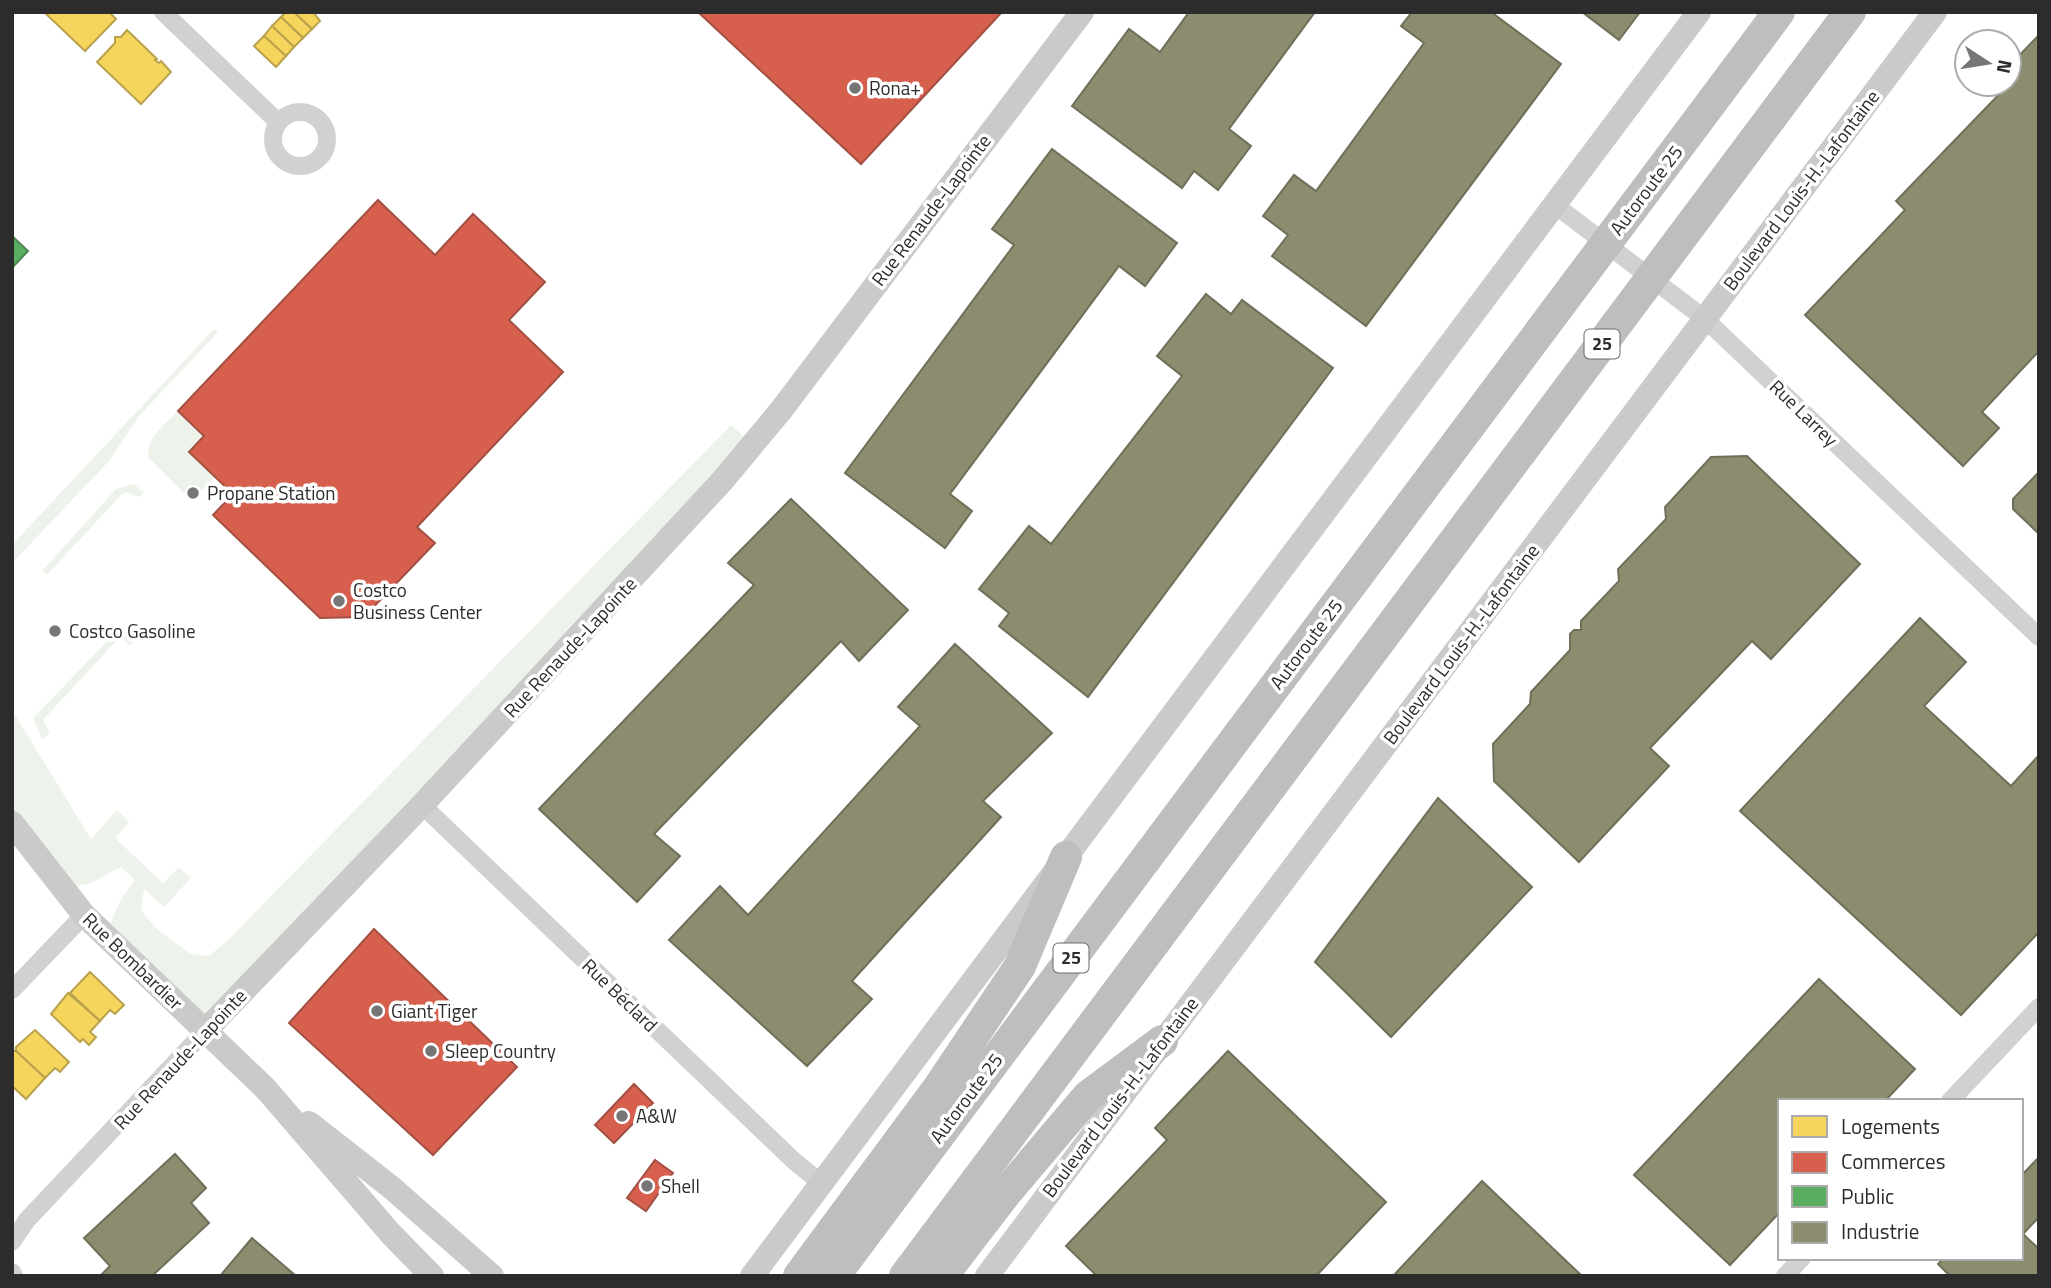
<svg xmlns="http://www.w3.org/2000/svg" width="2051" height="1288" font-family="'Titillium Web',sans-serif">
<rect width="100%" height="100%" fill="#fff"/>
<g fill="#edf3ea">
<path d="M 214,329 L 218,332 L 139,416 L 110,460 L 12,563 L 12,545 Z"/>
<path d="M 178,411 L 204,436 L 189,453 L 215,477 L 192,501 L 148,457 C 148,436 164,425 178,411 Z"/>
<path d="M 731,425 L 752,444 L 206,1030 L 105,936 L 120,901 L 135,880 L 121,867 L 89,884 L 62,888 L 12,820 L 12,710 L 91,839 L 117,810 L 129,822 L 115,838 L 163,883 L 179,867 L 191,878 L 164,907 L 144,889 L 141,908 L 145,916 L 159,931 L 191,954 L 209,956 L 228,940 Z"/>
<path d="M 134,484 L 143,492 L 141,496 L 137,497 L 127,492 L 122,494 L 47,575 L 42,571 L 116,489 Z"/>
<path d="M 121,627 L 135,641 L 130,646 L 120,637 L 43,720 L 50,734 L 42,739 L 33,718 Z"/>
</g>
<g fill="#f6d55c" stroke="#b9a24e" stroke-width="2">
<path d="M 44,12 L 109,12 L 116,19 L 85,51 Z"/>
<path d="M 286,12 L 294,12 L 312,29 L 303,38 L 281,17 Z"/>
<path d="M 294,12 L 313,12 L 320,21 L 312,29 Z"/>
<path d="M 281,17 L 303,38 L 294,47 L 272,26 Z"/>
<path d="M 272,26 L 294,47 L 286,56 L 264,36 Z"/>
<path d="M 127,30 L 157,59 L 155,60 L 159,63 L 161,61 L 171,72 L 141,104 L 97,62 L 115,43 L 115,37 L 121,37 Z"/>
<path d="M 264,36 L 286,56 L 276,67 L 254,46 Z"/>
<path d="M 90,972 L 124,1005 L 115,1014 L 110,1010 L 100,1021 L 70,993 Z"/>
<path d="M 68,993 L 100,1021 L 90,1032 L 96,1037 L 89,1045 L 83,1039 L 80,1042 L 51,1014 Z"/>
<path d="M 35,1030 L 69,1062 L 60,1072 L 55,1068 L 45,1078 L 16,1051 L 16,1047 Z"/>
<path d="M 13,1051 L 16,1051 L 45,1078 L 26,1099 L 12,1086 Z"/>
</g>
<g fill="#d6604d" stroke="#a35043" stroke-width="2">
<path d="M 698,12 L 1002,12 L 861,164 Z"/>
<path d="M 378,200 L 435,255 L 473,214 L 545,282 L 509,320 L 563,372 L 417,527 L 435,543 L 364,617 L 320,618 L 213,515 L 233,494 L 189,452 L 204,436 L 178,411 Z"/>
<path d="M 374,929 L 517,1067 L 433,1155 L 289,1023 Z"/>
<path d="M 634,1084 L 653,1103 L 614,1143 L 595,1125 Z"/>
<path d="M 655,1160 L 673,1173 L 646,1211 L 627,1198 Z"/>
</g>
<path fill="#5aae61" stroke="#4c8751" stroke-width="2" d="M 12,236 L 28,251 L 12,268 Z"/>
<g fill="#8c8c6e" stroke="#6f6f5a" stroke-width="2">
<path d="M 1189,12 L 1315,12 L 1229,129 L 1251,146 L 1218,190 L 1194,171 L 1182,188 L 1072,106 L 1129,29 L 1160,52 Z"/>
<path d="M 1412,12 L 1491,12 L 1561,64 L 1366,326 L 1272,256 L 1288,235 L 1263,216 L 1294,175 L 1316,191 L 1424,43 L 1401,26 Z"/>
<path d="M 1582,12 L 1640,12 L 1619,40 Z"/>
<path d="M 2039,35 L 2039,351 L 1982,412 L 1999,428 L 1963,466 L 1805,315 L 1905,210 L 1896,201 L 2009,84 L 2012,79 L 2009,76 L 2009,66 Z"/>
<path d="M 1052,149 L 1177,243 L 1145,286 L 1119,266 L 950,494 L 972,511 L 945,548 L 845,473 L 1014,245 L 992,229 Z"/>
<path d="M 1206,294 L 1231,314 L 1242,300 L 1333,368 L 1088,697 L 999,626 L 1009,613 L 979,589 L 1029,526 L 1051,544 L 1182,376 L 1157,356 Z"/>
<path d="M 1747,456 L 1860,564 L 1771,659 L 1752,641 L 1650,748 L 1669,766 L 1579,862 L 1494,781 L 1493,744 L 1530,704 L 1531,692 L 1570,650 L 1570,634 L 1574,630 L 1581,630 L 1581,621 L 1619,581 L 1618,569 L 1666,519 L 1665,507 L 1711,457 Z"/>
<path d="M 2039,472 L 2039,534 L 2013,509 L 2013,499 Z"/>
<path d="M 791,499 L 908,610 L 859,661 L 841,641 L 654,834 L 680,856 L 637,902 L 539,809 L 754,585 L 728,563 Z"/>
<path d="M 1920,618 L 1966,662 L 1924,706 L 2011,786 L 2039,755 L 2039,932 L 1961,1015 L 1740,811 Z"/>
<path d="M 955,644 L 1052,733 L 983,801 L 1001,817 L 852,981 L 872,999 L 807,1066 L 669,940 L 720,886 L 748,915 L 920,726 L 898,707 Z"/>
<path d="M 1438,798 L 1532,887 L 1391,1037 L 1315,962 Z"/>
<path d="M 1819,979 L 1915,1069 L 1885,1101 L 1780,1101 L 1780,1212 L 1730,1265 L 1634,1175 Z"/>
<path d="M 1228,1051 L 1386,1202 L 1316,1276 L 1097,1276 L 1066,1246 L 1167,1140 L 1155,1128 Z"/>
<path d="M 175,1154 L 206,1188 L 191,1203 L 209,1223 L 152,1276 L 100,1276 L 110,1266 L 84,1238 Z"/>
<path d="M 2039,1157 L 2039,1217 L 2023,1234 L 2039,1249 L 2039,1276 L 1950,1276 L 1938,1264 L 1944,1258 L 2021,1258 L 2021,1176 Z"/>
<path d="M 1482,1181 L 1582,1276 L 1393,1276 Z"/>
<path d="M 252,1238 L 296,1276 L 220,1276 Z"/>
</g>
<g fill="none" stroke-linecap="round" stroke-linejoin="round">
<g stroke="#d1d1d1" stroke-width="18">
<path d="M 163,12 L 278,122"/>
<circle cx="300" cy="139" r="27"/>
<path d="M 1555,205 L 1705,319 L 2039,637"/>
<path d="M 422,805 L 793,1160 L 821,1183"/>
<path d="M 12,990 L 84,915"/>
<path d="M 1950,1101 L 2039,1007"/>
<path d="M 12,1242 L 27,1220 L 206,1030"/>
<path d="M 12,1272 L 14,1276"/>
<path d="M 1785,1276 L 1802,1258"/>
</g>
<g stroke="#cacaca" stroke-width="24">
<path d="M 12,823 L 84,915 L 265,1088 L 391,1234 L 432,1276"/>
<path d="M 206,1030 L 422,805 L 723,480 L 782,409 L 1082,12"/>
<path d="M 309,1123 L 392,1188 L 492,1276"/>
<path d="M 752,1276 L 1699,12"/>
<path d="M 987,1276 L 1935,12"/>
</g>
<g stroke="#bebebe" stroke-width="32">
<path d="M 799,1276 L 939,1087 L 1020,966 L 1066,857"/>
<path d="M 834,1276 L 1779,12"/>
<path d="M 905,1276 L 1850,12"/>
<path d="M 942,1276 L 1005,1194 L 1088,1096 L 1162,1041"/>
</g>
</g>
<g fill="#767676" stroke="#fff" stroke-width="2.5">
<circle cx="855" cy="88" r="7"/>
<circle cx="193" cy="493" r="7"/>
<circle cx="339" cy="601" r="7"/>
<circle cx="55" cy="631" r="7"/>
<circle cx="377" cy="1011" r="7"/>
<circle cx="431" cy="1051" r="7"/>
<circle cx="622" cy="1116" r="7"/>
<circle cx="647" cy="1186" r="7"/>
</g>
<g text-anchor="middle" stroke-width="7" stroke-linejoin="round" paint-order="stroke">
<g fill="#fff" stroke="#6b6b6b" stroke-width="2">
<rect x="1584.5" y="329.5" width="35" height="29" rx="5"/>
<rect x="1053.5" y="943.5" width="35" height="29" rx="5"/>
</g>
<g font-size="18" font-weight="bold" fill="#2c2c2c">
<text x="1602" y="350">25</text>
<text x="1071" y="964">25</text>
</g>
<g font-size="19" fill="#2c2c2c" stroke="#fff" text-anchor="start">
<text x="869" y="95">Rona+</text>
<text x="207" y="500">Propane Station</text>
<text x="353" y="597">Costco<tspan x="353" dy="22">Business Center</tspan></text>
<text x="69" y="638">Costco Gasoline</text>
<text x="391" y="1018">Giant Tiger</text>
<text x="445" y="1058">Sleep Country</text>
<text x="636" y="1123">A&amp;W</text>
<text x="661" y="1193">Shell</text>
</g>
<g font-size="19" fill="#2c2c2c" stroke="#fff">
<text transform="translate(1646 190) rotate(-53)" y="7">Autoroute 25</text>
<text transform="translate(1801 190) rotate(-53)" y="7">Boulevard Louis-H.-Lafontaine</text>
<text transform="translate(931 210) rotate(-53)" y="7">Rue Renaude-Lapointe</text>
<text transform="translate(1804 413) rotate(44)" y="7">Rue Larrey</text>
<text transform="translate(1306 644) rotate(-53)" y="7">Autoroute 25</text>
<text transform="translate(1461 644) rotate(-53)" y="7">Boulevard Louis-H.-Lafontaine</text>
<text transform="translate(570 647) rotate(-47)" y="7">Rue Renaude-Lapointe</text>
<text transform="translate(133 961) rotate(44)" y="7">Rue Bombardier</text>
<text transform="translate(620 995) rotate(44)" y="7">Rue Béclard</text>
<text transform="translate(180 1059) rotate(-47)" y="7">Rue Renaude-Lapointe</text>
<text transform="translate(1120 1097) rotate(-53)" y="7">Boulevard Louis-H.-Lafontaine</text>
<text transform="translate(966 1098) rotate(-53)" y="7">Autoroute 25</text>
</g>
</g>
<rect width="2051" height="1288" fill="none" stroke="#2c2c2c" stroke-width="28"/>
<rect x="1778" y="1099" width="245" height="161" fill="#ffffff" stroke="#ababab" stroke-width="2"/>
<rect x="1792" y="1116" width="35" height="21" fill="#f6d55c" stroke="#ababab" stroke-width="2"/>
<text x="1841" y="1134" font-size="21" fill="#2c2c2c">Logements</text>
<rect x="1792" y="1152" width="35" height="21" fill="#d6604d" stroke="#ababab" stroke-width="2"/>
<text x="1841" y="1169" font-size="21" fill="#2c2c2c">Commerces</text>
<rect x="1792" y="1186" width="35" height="21" fill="#5aae61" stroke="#ababab" stroke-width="2"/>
<text x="1841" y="1204" font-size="21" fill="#2c2c2c">Public</text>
<rect x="1792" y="1222" width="35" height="21" fill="#8c8c6e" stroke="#ababab" stroke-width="2"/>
<text x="1841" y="1239" font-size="21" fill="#2c2c2c">Industrie</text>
<g transform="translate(1988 63) rotate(102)"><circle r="33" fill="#ffffff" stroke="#ababab" stroke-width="2"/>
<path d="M0-5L12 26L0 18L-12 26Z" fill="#767676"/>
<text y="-10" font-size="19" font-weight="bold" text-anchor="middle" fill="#2c2c2c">N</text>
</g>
</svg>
